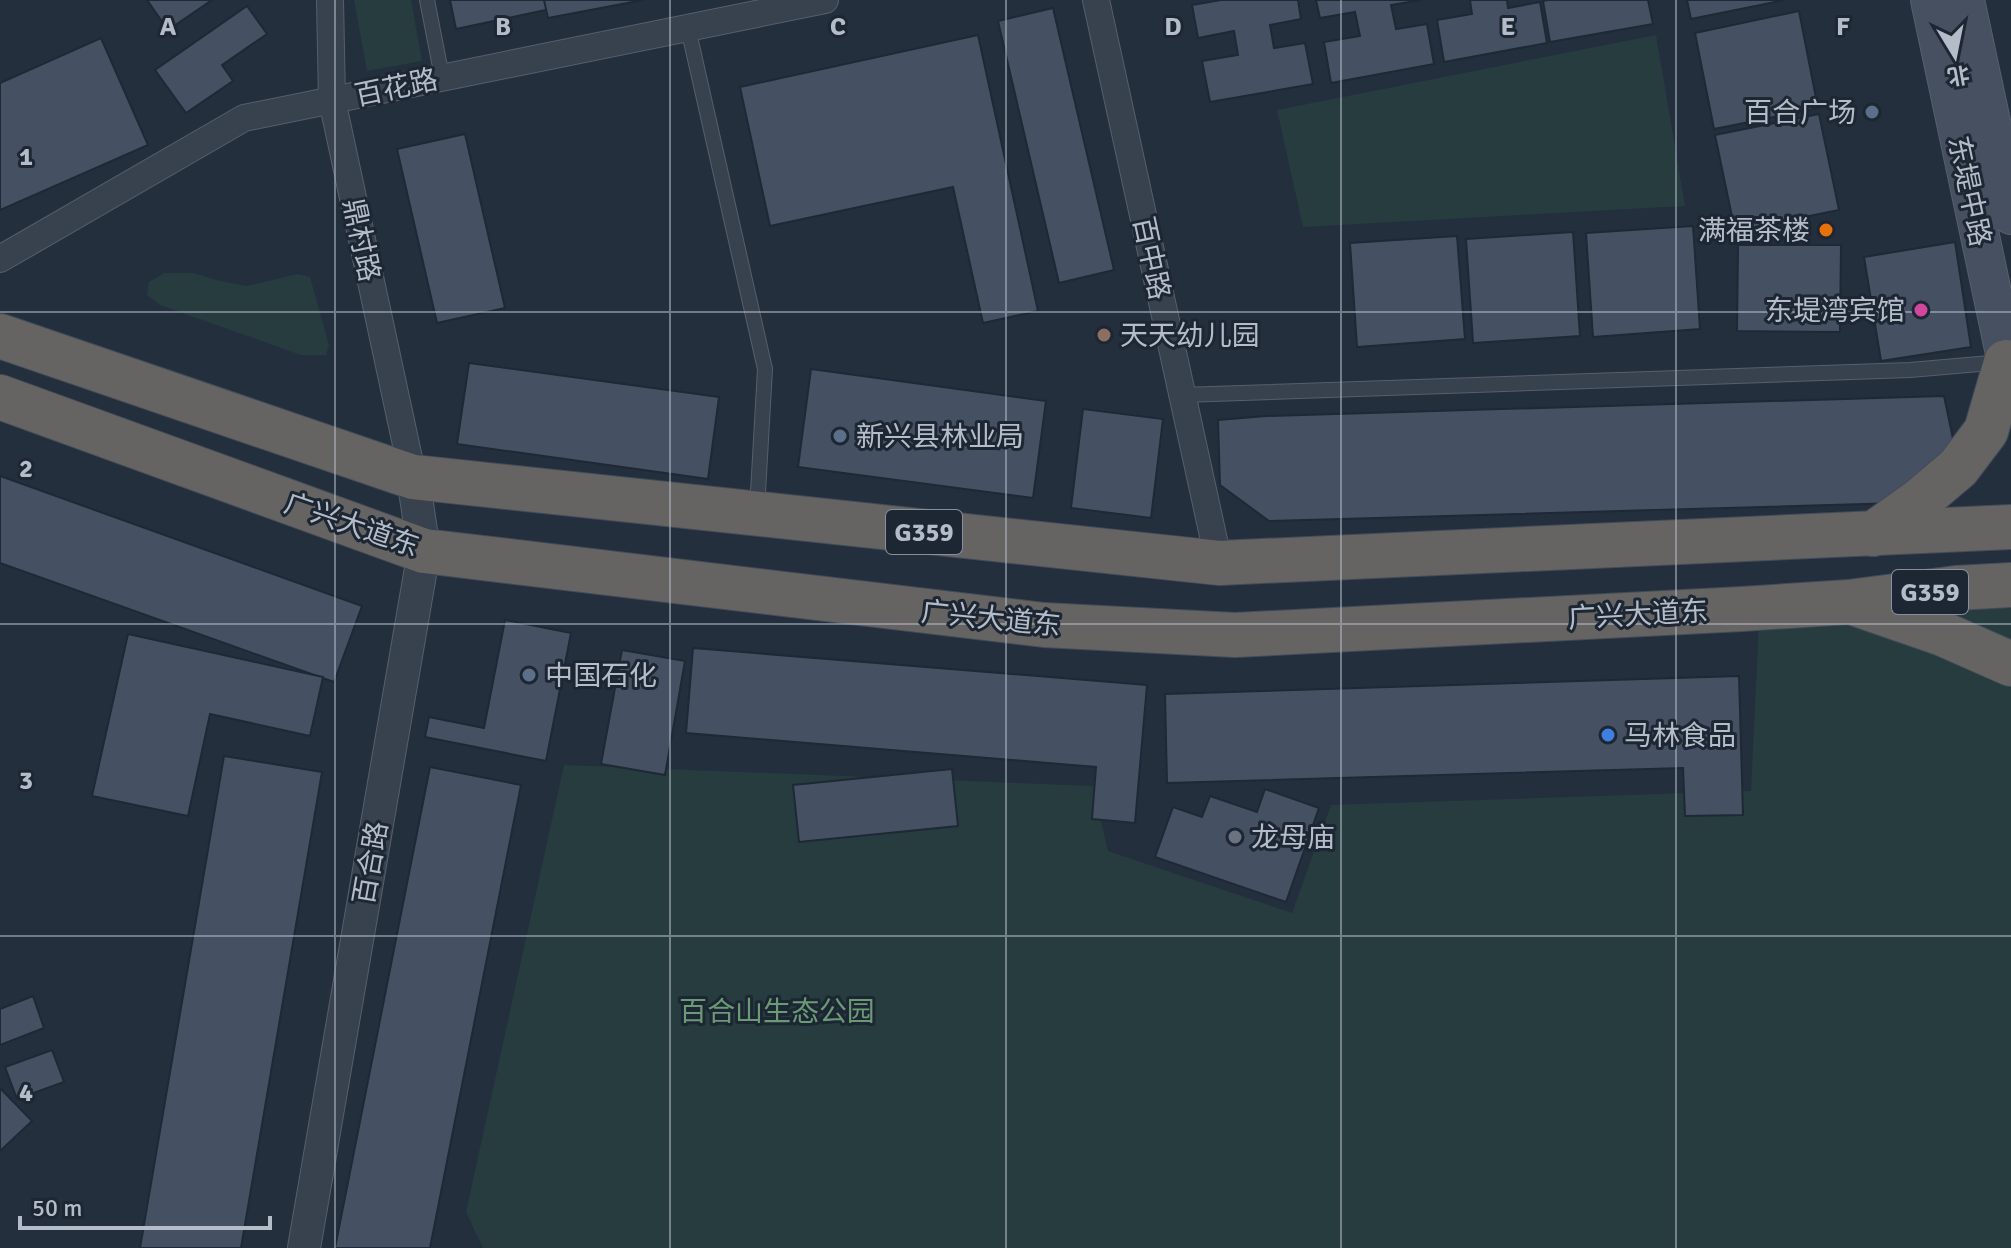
<svg xmlns="http://www.w3.org/2000/svg" width="2011" height="1248" font-family="Signika,'Noto Sans SC',sans-serif">
<rect width="100%" height="100%" fill="#242f3e"/>
<g fill="#263c3f">
<path d="M 354,0 L 411,0 L 422,61 L 367,71 Z"/>
<path d="M 1656,35 L 1685,206 L 1303,227 L 1277,110 Z"/>
<path d="M 164,273 L 193,273 L 220,281 L 246,286 L 298,274 L 310,277 L 329,345 L 326,355 L 301,355 L 160,305 L 147,295 L 149,282 Z"/>
<path d="M 2011,587 L 2011,1248 L 483,1248 L 466,1212 L 564,765 L 1093,786 L 1108,851 L 1292,913 L 1331,805 L 1751,791 L 1760,601 Z"/>
</g>
<g fill="#455162" stroke="#1f2835" stroke-width="2">
<path d="M 147,0 L 212,0 L 168,30 Z"/>
<path d="M 450,0 L 592,0 L 456,29 Z"/>
<path d="M 544,0 L 643,0 L 548,18 Z"/>
<path d="M 1221,0 L 1298,0 L 1301,19 L 1270,25 L 1274,48 L 1305,43 L 1313,84 L 1210,102 L 1202,61 L 1238,55 L 1234,31 L 1198,38 L 1192,5 Z"/>
<path d="M 1316,0 L 1421,0 L 1391,5 L 1396,29 L 1427,24 L 1434,64 L 1331,83 L 1324,42 L 1360,36 L 1355,12 L 1320,18 Z"/>
<path d="M 1470,0 L 1507,0 L 1508,8 L 1540,2 L 1547,43 L 1444,62 L 1437,20 L 1472,14 Z"/>
<path d="M 1548,0 L 1648,0 L 1653,24 L 1550,42 L 1543,1 Z"/>
<path d="M 1687,0 L 1785,0 L 1691,19 Z"/>
<path d="M 247,6 L 267,34 L 222,65 L 233,81 L 186,113 L 155,70 Z"/>
<path d="M 1053,8 L 1114,270 L 1059,283 L 998,21 Z"/>
<path d="M 1799,11 L 1818,108 L 1714,129 L 1695,33 Z"/>
<path d="M 978,35 L 1038,311 L 983,323 L 953,187 L 770,226 L 740,87 Z"/>
<path d="M 101,38 L 148,145 L 0,210 L 0,83 Z"/>
<path d="M 1819,114 L 1839,210 L 1735,231 L 1715,135 Z"/>
<path d="M 465,134 L 505,308 L 437,323 L 397,149 Z"/>
<path d="M 1693,226 L 1700,329 L 1593,337 L 1586,233 Z"/>
<path d="M 1573,232 L 1580,336 L 1473,343 L 1466,239 Z"/>
<path d="M 1457,236 L 1465,339 L 1357,347 L 1350,243 Z"/>
<path d="M 1955,242 L 1971,347 L 1881,361 L 1864,257 Z"/>
<path d="M 1738,245 L 1841,245 L 1840,332 L 1737,331 Z"/>
<path d="M 469,363 L 719,397 L 708,479 L 457,444 Z"/>
<path d="M 811,369 L 1046,401 L 1033,498 L 798,467 Z"/>
<path d="M 1944,396 L 1955,448 L 1899,503 L 1269,521 L 1220,485 L 1218,420 L 1266,416 Z"/>
<path d="M 1083,409 L 1163,419 L 1151,518 L 1071,508 Z"/>
<path d="M 0,476 L 362,606 L 334,682 L 0,563 Z"/>
<path d="M 505,620 L 571,633 L 546,761 L 425,737 L 429,717 L 484,728 Z"/>
<path d="M 128,634 L 323,677 L 310,736 L 210,714 L 188,816 L 92,796 Z"/>
<path d="M 693,648 L 1147,685 L 1135,823 L 1092,819 L 1096,767 L 686,733 Z"/>
<path d="M 622,650 L 685,661 L 665,775 L 601,764 Z"/>
<path d="M 1739,676 L 1743,815 L 1685,816 L 1683,768 L 1167,783 L 1165,694 Z"/>
<path d="M 224,756 L 322,772 L 241,1248 L 140,1248 Z"/>
<path d="M 430,767 L 521,785 L 430,1248 L 335,1248 Z"/>
<path d="M 952,769 L 958,826 L 799,842 L 793,785 Z"/>
<path d="M 1265,789 L 1319,808 L 1286,902 L 1155,857 L 1173,807 L 1202,817 L 1210,796 L 1257,812 Z"/>
<path d="M 33,996 L 44,1028 L 0,1045 L 0,1009 Z"/>
<path d="M 52,1050 L 64,1082 L 17,1099 L 5,1067 Z"/>
<path d="M 0,1088 L 32,1121 L 0,1151 Z"/>
</g>
<g fill="none" stroke-linecap="round" stroke-linejoin="round">
<defs>
<g id="service">
<path d="M 427,0 L 442,77"/>
<path d="M 688,28 L 765,369 L 757,510"/>
<path d="M 1182,395 L 1910,370 L 2002,362"/>
</g>
<g id="minor">
<path d="M 330,0 L 332,100 L 413,477"/>
<path d="M 1096,0 L 1219,563"/>
<path d="M 0,259 L 244,118 L 825,0"/>
</g>
<path id="tertiary" d="M 304,1248 L 424,551 L 413,477"/>
<g id="secondary">
<path d="M 1930,0 L 2011,382"/>
<path d="M 1965,0 L 2011,215"/>
</g>
<g id="trunk">
<path d="M 0,336 L 413,477 L 1219,563 L 2011,527"/>
<path d="M 0,397 L 424,551 L 1044,625 L 1235,635 L 1742,609 L 1849,602 L 1956,588 L 2011,585"/>
<path d="M 1873,534 L 1919,501 L 1958,468 L 1986,431 L 2006,362"/>
<path d="M 1859,605 L 1943,634 L 2011,664"/>
</g>
</defs>
<use href="#service" stroke="#565f6c" stroke-width="16"/>
<use href="#minor" stroke="#565f6c" stroke-width="28"/>
<use href="#tertiary" stroke="#565f6c" stroke-width="34"/>
<use href="#secondary" stroke="#565f6c" stroke-width="40"/>
<use href="#trunk" stroke="#434c59" stroke-width="46"/>
<use href="#service" stroke="#38414e" stroke-width="14"/>
<use href="#minor" stroke="#38414e" stroke-width="26"/>
<use href="#tertiary" stroke="#38414e" stroke-width="32"/>
<use href="#secondary" stroke="#465061" stroke-width="38"/>
<use href="#trunk" stroke="#656462" stroke-width="44"/>
</g>
<path fill="none" stroke="#b4bcc9" stroke-width="2" stroke-opacity="0.55" d="M 335,0 L 335,1248M 670,0 L 670,1248M 1006,0 L 1006,1248M 1341,0 L 1341,1248M 1676,0 L 1676,1248M 0,312 L 2011,312M 0,624 L 2011,624M 0,936 L 2011,936"/>
<g fill="#5c6f8a" stroke="#1d2633" stroke-width="3">
<circle cx="1872" cy="112" r="8"/>
<circle cx="840" cy="436" r="8"/>
<circle cx="529" cy="675" r="8"/>
</g>
<circle fill="#e8710a" stroke="#1d2633" stroke-width="3" cx="1826" cy="230" r="8"/>
<circle fill="#d1479c" stroke="#1d2633" stroke-width="3" cx="1921" cy="310" r="8"/>
<circle fill="#8d6e63" stroke="#1d2633" stroke-width="3" cx="1104" cy="335" r="8"/>
<circle fill="#3f7fe0" stroke="#1d2633" stroke-width="3" cx="1608" cy="735" r="8"/>
<circle fill="#6b7280" stroke="#1d2633" stroke-width="3" cx="1235" cy="837" r="8"/>
<g text-anchor="middle" stroke-width="6" stroke-linejoin="round" paint-order="stroke">
<g fill="#1d2633" stroke="#878f9c" stroke-width="2">
<rect x="886" y="510" width="76" height="44" rx="6"/>
<rect x="1892" y="570" width="76" height="44" rx="6"/>
</g>
<g font-size="26" font-weight="bold" fill="#b4bcc9">
<text x="924" y="541">G359</text>
<text x="1930" y="601">G359</text>
</g>
<g font-size="28" fill="#b4bcc9" stroke="#1d2633">
<text transform="translate(396 87) rotate(-12)" y="10">百花路</text>
<text transform="translate(1970 191) rotate(78)" y="10">东堤中路</text>
<text transform="translate(362 240) rotate(78)" y="10">鼎村路</text>
<text transform="translate(1152 258) rotate(78)" y="10">百中路</text>
<text transform="translate(352 524) rotate(19)" y="10">广兴大道东</text>
<text transform="translate(1638 614) rotate(-3)" y="10">广兴大道东</text>
<text transform="translate(991 618) rotate(6)" y="10">广兴大道东</text>
<text transform="translate(370 863) rotate(-80)" y="10">百合路</text>
</g>
<g font-size="28" fill="#b4bcc9" stroke="#1d2633" text-anchor="start">
<text x="1856" y="122" text-anchor="end">百合广场</text>
<text x="1810" y="240" text-anchor="end">满福茶楼</text>
<text x="1905" y="320" text-anchor="end">东堤湾宾馆</text>
<text x="1120" y="345">天天幼儿园</text>
<text x="856" y="446">新兴县林业局</text>
<text x="545" y="685">中国石化</text>
<text x="1624" y="745">马林食品</text>
<text x="1251" y="847">龙母庙</text>
</g>
<g font-size="28" fill="#6b9a76" stroke="#1d2633">
<text x="777" y="1021">百合山生态公园</text>
</g>
</g>
<g font-size="26" text-anchor="middle" font-weight="bold" fill="#b4bcc9" stroke="#1d2633" stroke-width="6" stroke-linejoin="round" paint-order="stroke">
<text x="168" y="35">A</text>
<text x="503" y="35">B</text>
<text x="838" y="35">C</text>
<text x="1173" y="35">D</text>
<text x="1508" y="35">E</text>
<text x="1843" y="35">F</text>
<text x="26" y="165">1</text>
<text x="26" y="477">2</text>
<text x="26" y="789">3</text>
<text x="26" y="1101">4</text>
</g>
<g transform="translate(1955 56) rotate(170)" stroke="#1d2633" stroke-width="6" paint-order="stroke">
<path d="M0-6L14 30L0 20L-14 30Z" fill="#b4bcc9"/>
<text y="-12" font-size="22" font-weight="bold" text-anchor="middle" fill="#b4bcc9">北</text>
</g>
<path d="M20 1216v12h250v-12" fill="none" stroke="#b4bcc9" stroke-width="4"/>
<text x="32" y="1216" font-size="24" fill="#b4bcc9" stroke="#1d2633" stroke-width="6" paint-order="stroke">50 m</text>
</svg>
